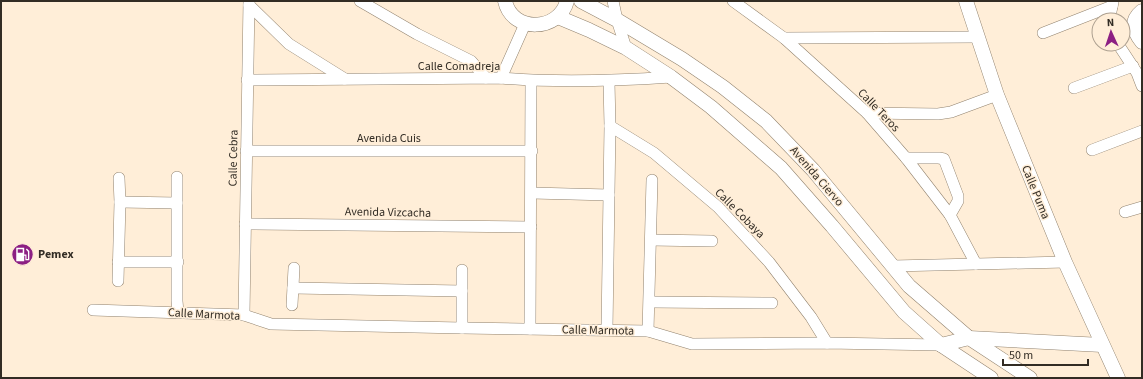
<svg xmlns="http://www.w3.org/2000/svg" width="1143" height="379" font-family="'Source Sans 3',sans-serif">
<rect width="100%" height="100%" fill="#ffeed8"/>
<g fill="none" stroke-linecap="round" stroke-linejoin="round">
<defs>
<g id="minor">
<path d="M 360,1 L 417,34 L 471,61 L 486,78"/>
<path d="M 613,1 L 617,20 L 626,48"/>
<path d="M 733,1 L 784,38 L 867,113 L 906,158 L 950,215 L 976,264"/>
<path d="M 249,5 L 289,44 L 345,79"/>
<path d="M 1110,20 L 1110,16 L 1113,2"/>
<path d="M 1043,33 L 1112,6"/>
<path d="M 784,38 L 978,37"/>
<path d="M 1118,44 L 1137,73 L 1142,86"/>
<path d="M 501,78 L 525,24"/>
<path d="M 247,80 L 501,78 C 559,83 613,81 671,77"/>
<path d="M 1074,88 L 1133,66"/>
<path d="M 867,113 L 938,114 L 951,112 L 997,95"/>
<path d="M 610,126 L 654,153 L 718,207 L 769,262 L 811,317 L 827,343"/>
<path d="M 1092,150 L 1142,131"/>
<path d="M 246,151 L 532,151"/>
<path d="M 906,158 L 939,158 L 944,159 L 958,196 L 958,201 L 950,215"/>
<path d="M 177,177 L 177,301 L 178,312"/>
<path d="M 532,193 L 609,195"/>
<path d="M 120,202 L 177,203"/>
<path d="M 1125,212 L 1142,207"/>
<path d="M 245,224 L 531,227"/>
<path d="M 651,240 L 712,241"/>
<path d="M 118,262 L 178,262"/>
<path d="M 893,266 L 1065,262"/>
<path d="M 118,281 L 120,202 L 119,178"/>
<path d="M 293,288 L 462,291"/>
<path d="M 650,302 L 772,303"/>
<path d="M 292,305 L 294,268"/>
<path d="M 93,310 L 244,315 L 271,324 L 462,328 L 648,331 L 692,344 L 827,343 L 941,345"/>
<path d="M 244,315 L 249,1"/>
<path d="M 462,328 L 462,270"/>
<path d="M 530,329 L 531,81"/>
<path d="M 607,330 L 610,126 L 609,82"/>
<path d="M 648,331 L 652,180"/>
</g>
<g id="tertiary">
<path d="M 505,1 C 512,33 559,32 567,1"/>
<path d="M 581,1 L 617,20 L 682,59 L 723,87 L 766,121 L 813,170 L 909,286 L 969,338 L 1030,378"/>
<path d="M 966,1 L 997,95 L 1065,262 L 1118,378"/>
<path d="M 1142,11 C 1130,21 1133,31 1142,42"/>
<path d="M 558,17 L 589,30 L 626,48 L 671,77 L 711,107 L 781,168 L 832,226 L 904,312 L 941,345 L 991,378"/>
<path d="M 941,345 L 969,338 L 1102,345"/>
</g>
</defs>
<use href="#minor" stroke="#92836f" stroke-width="12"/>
<use href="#tertiary" stroke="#92836f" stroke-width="15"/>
<use href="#minor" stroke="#fff" stroke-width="11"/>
<use href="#tertiary" stroke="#fff" stroke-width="14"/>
</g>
<defs>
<symbol id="fuel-disc" viewBox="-11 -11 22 22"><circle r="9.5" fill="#8c1f83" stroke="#ffeed8"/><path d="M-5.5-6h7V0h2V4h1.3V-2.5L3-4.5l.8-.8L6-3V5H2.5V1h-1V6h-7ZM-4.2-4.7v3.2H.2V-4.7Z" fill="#fff"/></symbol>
</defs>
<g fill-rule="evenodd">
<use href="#fuel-disc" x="10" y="242" width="25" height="25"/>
</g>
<g text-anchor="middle" stroke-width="3" stroke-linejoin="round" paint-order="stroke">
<g font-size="12" fill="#322c24" stroke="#ffeed8">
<text x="459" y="70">Calle Comadreja</text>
<text transform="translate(879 110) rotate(46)" y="4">Calle Teros</text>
<text x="389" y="142">Avenida Cuis</text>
<text transform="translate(233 158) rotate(-89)" y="4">Calle Cebra</text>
<text transform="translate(817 176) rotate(49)" y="4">Avenida Ciervo</text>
<text transform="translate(1036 192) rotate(68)" y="4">Calle Puma</text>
<text transform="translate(388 212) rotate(1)" y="4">Avenida Vizcacha</text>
<text transform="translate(740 213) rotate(45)" y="4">Calle Cobaya</text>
<text transform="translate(204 314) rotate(3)" y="4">Calle Marmota</text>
<text transform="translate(598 330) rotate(1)" y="4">Calle Marmota</text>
</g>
<g font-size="12" font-weight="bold" fill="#322c24" stroke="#ffeed8" text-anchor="start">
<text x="38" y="258">Pemex</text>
</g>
</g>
<rect width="1143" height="379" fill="none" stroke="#322c24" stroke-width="4"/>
<g transform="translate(1111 32) rotate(357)"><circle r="19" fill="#ffeed8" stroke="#ada090"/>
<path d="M0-3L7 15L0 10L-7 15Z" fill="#8c1f83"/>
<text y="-6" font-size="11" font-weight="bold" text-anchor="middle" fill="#322c24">N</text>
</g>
<path d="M1003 359v6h85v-6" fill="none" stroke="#322c24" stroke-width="2"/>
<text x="1009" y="359" font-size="12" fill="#322c24" stroke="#ffeed8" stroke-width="3" paint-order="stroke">50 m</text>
</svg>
